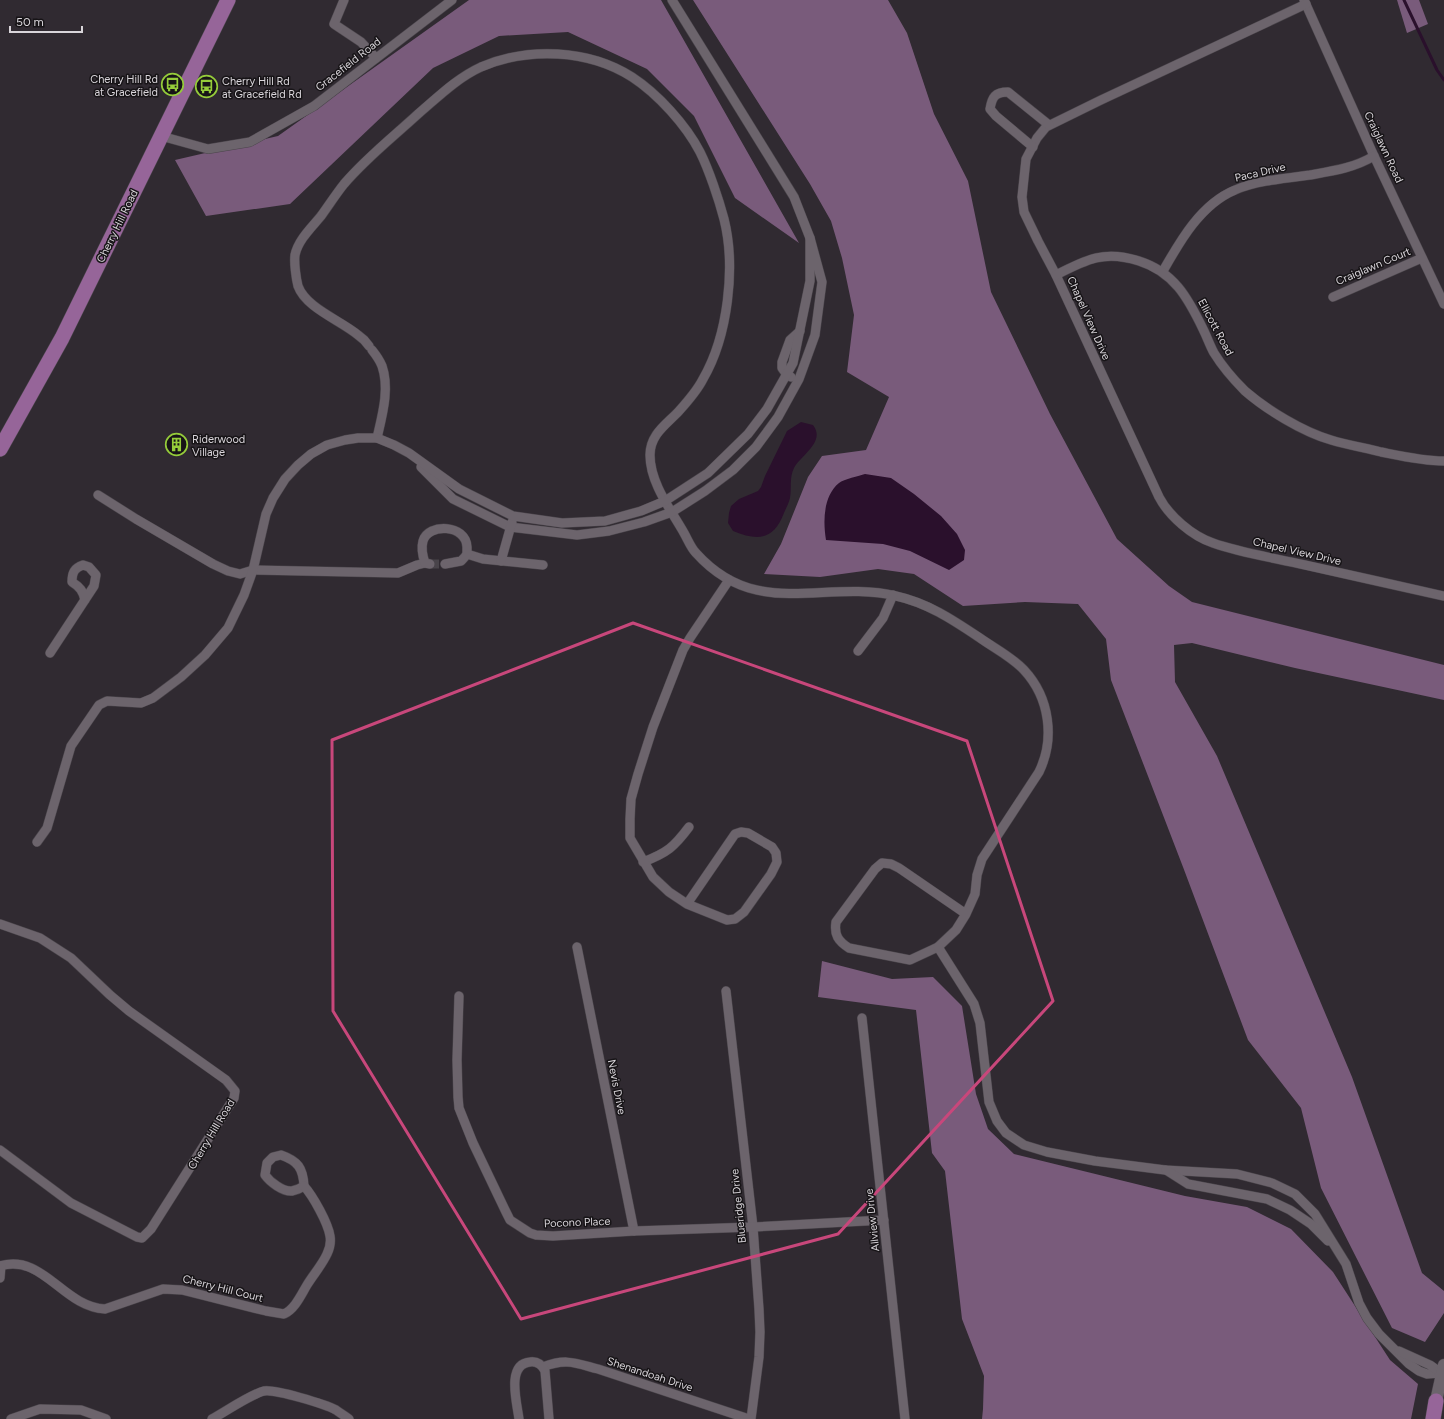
<svg xmlns="http://www.w3.org/2000/svg" width="1444" height="1419" font-family="Figtree,sans-serif">
<rect width="100%" height="100%" fill="#302a31"/>
<g fill="#795b7b">
<path d="M 469,0 L 661,0 L 799,243 L 735,198 L 694,116 L 647,69 L 568,32 L 499,36 L 433,68 L 290,204 L 206,216 L 175,160 L 278,136 Z"/>
<path d="M 693,0 L 888,0 L 907,33 L 934,114 L 968,181 L 991,292 L 1050,414 L 1117,539 L 1169,586 L 1192,602 L 1444,665 L 1444,700 L 1295,668 L 1192,643 L 1174,645 L 1175,682 L 1217,756 L 1352,1077 L 1422,1273 L 1444,1291 L 1444,1313 L 1425,1342 L 1392,1328 L 1321,1188 L 1301,1108 L 1248,1040 L 1183,867 L 1111,680 L 1106,639 L 1078,604 L 1025,602 L 963,606 L 914,574 L 878,569 L 820,577 L 764,574 L 781,544 L 808,477 L 822,456 L 866,450 L 889,397 L 847,372 L 854,315 L 842,258 L 831,221 L 810,184 Z"/>
<path d="M 1397,0 L 1419,0 L 1428,24 L 1407,33 Z"/>
<path d="M 822,961 L 892,979 L 933,977 L 962,1006 L 976,1094 L 988,1129 L 1014,1154 L 1185,1196 L 1247,1207 L 1291,1229 L 1333,1272 L 1390,1360 L 1418,1384 L 1411,1419 L 982,1419 L 983,1409 L 984,1376 L 962,1319 L 945,1171 L 932,1153 L 916,1010 L 818,997 Z"/>
</g>
<g fill="#2a102c">
<path d="M 801,422 L 813,425 C 826,442 801,455 794,468 C 789,478 792,488 790,498 C 789,503 786,508 784,513 C 774,539 759,542 733,531 L 728,523 L 729,513 L 731,506 L 739,499 L 758,491 L 761,487 L 765,476 L 787,431 Z"/>
<path d="M 865,474 L 891,478 L 914,494 L 941,516 L 957,534 L 965,550 L 964,560 L 949,570 L 910,551 L 883,544 L 826,540 C 823,522 823,496 839,483 C 844,479 859,476 865,474 Z"/>
</g>
<g fill="none" stroke-linecap="round" stroke-linejoin="round">
<path stroke="#2a102c" stroke-width="3" d="M 1404,0 L 1437,70 L 1444,80"/>
<path stroke="#49444a" stroke-width="9" stroke-dasharray="9 4.5" stroke-linecap="butt" d="M 430,564 L 445,564"/>
<defs>
<g id="minor">
<path d="M 344,0 L 334,24 L 361,42 L 376,58"/>
<path d="M 1304,0 L 1374,156 L 1444,304"/>
<path d="M 1306,4 L 1101,100 L 1046,127 L 1037,138 L 1026,159 L 1022,197 L 1024,212 L 1038,241 L 1056,275 L 1159,497 C 1169,516 1192,536 1213,543 C 1241,553 1275,558 1305,565 C 1351,575 1398,586 1444,596"/>
<path d="M 161,136 L 208,149 L 250,142 L 314,106 L 452,0"/>
<path d="M 1033,147 L 996,116 L 990,109 C 992,97 995,92 1008,92 L 1049,125"/>
<path d="M 1163,271 C 1180,241 1201,204 1235,190 C 1255,181 1287,178 1310,175 C 1333,171 1354,168 1374,156"/>
<path d="M 1056,275 C 1087,259 1105,250 1139,261 C 1174,272 1188,298 1203,329 C 1207,337 1210,346 1214,353 C 1222,366 1234,380 1245,391 C 1267,410 1303,432 1331,440 C 1348,445 1365,448 1381,452 C 1401,456 1423,461 1444,461"/>
<path d="M 1333,297 L 1422,258"/>
<path d="M 369,346 C 367,343 361,337 358,335 C 340,320 306,308 298,286 C 296,278 294,263 295,255 C 298,240 312,227 321,216 C 329,205 336,194 344,184 C 366,158 393,137 418,114 C 438,97 457,78 481,67 C 528,47 588,49 632,77 C 658,94 686,125 700,152 C 709,170 719,200 724,219 C 736,267 728,336 703,379 C 697,391 688,401 679,411 C 667,424 650,434 650,455 C 650,483 671,510 684,533 C 688,540 691,548 696,553 C 757,621 824,579 896,596 C 928,603 953,620 980,638 C 994,648 1012,657 1024,670 C 1050,698 1055,739 1039,772 L 982,859 L 977,875 L 975,894 L 966,914 L 956,930 L 938,947 L 910,960 L 849,948 C 838,941 834,935 836,922 L 875,869 L 882,863 L 891,864 L 899,868 L 966,914"/>
<path d="M 372,350 C 376,355 380,361 382,366 C 390,389 382,416 377,438"/>
<path d="M 791,377 L 787,375 L 782,368 L 782,362 L 790,340 L 800,331"/>
<path d="M 421,467 L 453,499 L 510,527 L 577,535 L 609,531 L 644,522 L 672,512 L 705,491 L 733,470 L 756,447 L 778,417 L 799,379 L 815,335 L 822,282 L 810,238 L 794,197 L 672,0"/>
<path d="M 98,495 L 136,519 L 213,564 L 228,571 L 240,574 L 253,570 L 398,573 L 417,565 L 425,563"/>
<path d="M 467,554 L 483,559 L 543,565"/>
<path d="M 501,561 L 512,522"/>
<path d="M 430,564 L 425,563 C 423,557 421,548 423,541 C 428,523 466,524 467,547 C 467,548 467,553 467,554 C 466,556 463,559 461,561 L 445,564"/>
<path d="M 858,651 L 883,618 L 893,595"/>
<path d="M 50,653 L 94,586 L 96,575 L 89,567 L 83,565 C 74,568 72,573 72,582 C 80,587 83,591 85,600"/>
<path d="M 37,842 L 47,828 L 71,746 L 99,705 L 107,701 L 141,703 L 153,698 L 181,677 L 205,655 L 228,628 L 244,595 L 253,570 L 266,514 L 273,498 L 285,479 L 298,465 L 311,454 L 327,445 L 345,440 L 358,438 L 377,438 L 394,445 L 409,453 L 459,489 L 513,516 L 562,523 L 605,521 L 641,511 L 665,501 L 708,473 L 748,434 L 767,409 L 793,363 L 810,281 L 810,238"/>
<path d="M 643,862 C 667,853 674,847 689,827"/>
<path d="M 687,904 L 735,834 L 741,832 L 748,833 L 772,847 L 776,853 L 777,862 L 771,874 L 744,912 L 735,919 L 727,920 L 687,904 L 669,892 L 653,877 L 630,838 L 630,819 L 631,799 L 638,774 L 653,727 L 683,650 L 690,638 L 729,580"/>
<path d="M 0,924 L 40,938 L 71,958 L 110,995 L 129,1011 L 226,1080 L 235,1091 L 234,1098 L 151,1229 L 142,1238 L 137,1237 L 71,1203 L 0,1150"/>
<path d="M 577,947 L 634,1231"/>
<path d="M 938,947 L 974,1004 L 980,1023 L 989,1102 L 997,1121 L 1006,1133 L 1024,1145 L 1047,1152 L 1095,1161 L 1165,1170 L 1237,1174 L 1272,1183 L 1295,1194 L 1315,1214 L 1346,1264 L 1359,1303 L 1367,1318 L 1379,1334 L 1409,1364 L 1419,1371 L 1427,1374 L 1441,1373"/>
<path d="M 726,991 L 753,1227 L 759,1309 L 760,1332 L 759,1357 L 751,1419"/>
<path d="M 459,996 L 457,1060 L 458,1097 L 459,1108 L 473,1143 L 506,1212 L 510,1220 L 530,1233 L 536,1235 L 553,1236 L 634,1231 L 753,1227 L 884,1220"/>
<path d="M 862,1018 L 905,1419"/>
<path d="M 281,1155 C 298,1161 303,1168 304,1186 C 301,1188 297,1190 292,1191 C 283,1192 270,1182 265,1175 L 267,1163 L 273,1157 Z"/>
<path d="M 1166,1170 L 1188,1184 L 1267,1199 L 1290,1210 L 1311,1224 L 1328,1241"/>
<path d="M 0,1266 C 43,1253 63,1307 105,1309 L 163,1289 L 182,1290 L 266,1311 L 284,1314 C 295,1309 301,1295 307,1285 C 313,1275 322,1265 327,1254 C 330,1248 331,1242 330,1236 C 328,1223 313,1196 304,1186"/>
<path d="M 0,1278 L 1,1266"/>
<path d="M 1399,1351 L 1430,1365 L 1441,1373"/>
<path d="M 543,1367 C 566,1358 575,1363 598,1369 L 749,1419"/>
<path d="M 11,1419 L 40,1409 L 81,1410 L 106,1419"/>
<path d="M 212,1419 C 225,1412 251,1394 264,1391 C 275,1389 325,1404 336,1410 C 340,1413 345,1416 349,1419"/>
<path d="M 519,1419 C 517,1403 506,1364 530,1362 C 537,1361 542,1365 545,1371 L 549,1419"/>
</g>
<path id="tertiary" d="M 1436,1409 L 1436,1401 L 1444,1365"/>
<g id="primary">
<path d="M 0,449 L 62,338 L 228,0"/>
<path d="M 1433,1419 L 1436,1401"/>
</g>
</defs>
<use href="#minor" stroke="#4a454b" stroke-width="10"/>
<use href="#tertiary" stroke="#4a454b" stroke-width="13"/>
<use href="#primary" stroke="#4a454b" stroke-width="16"/>
<use href="#minor" stroke="#6c646c" stroke-width="9"/>
<use href="#tertiary" stroke="#6c646c" stroke-width="12"/>
<use href="#primary" stroke="#966599" stroke-width="15"/>
</g>
<path fill="none" stroke="#c8477b" stroke-width="3" stroke-linejoin="round" d="M 633,623 L 967,741 L 1053,1001 L 838,1234 L 521,1319 L 333,1011 L 332,740 Z"/>
<defs>
<symbol id="bus-ring" viewBox="-11 -11 22 22"><circle r="9.5" fill="#171417" stroke="#95cc3a" stroke-width="1.5"/><path d="M-5-6H5V4H4V6H2V4H-2V6H-4V4H-5ZM-3.5-4V0h7V-4ZM-3.5 1.2v1.5H-2V1.2ZM2 1.2v1.5H3.5V1.2Z" fill="#95cc3a"/></symbol>
<symbol id="building-ring" viewBox="-11 -11 22 22"><circle r="9.5" fill="#171417" stroke="#95cc3a" stroke-width="1.5"/><path d="M-4-6H4V6H1V3H-1V6H-4ZM-2.5-4.3h1.7v1.8h-1.7ZM.8-4.3h1.7v1.8H.8ZM-2.5-1h1.7V.8h-1.7ZM.8-1h1.7V.8H.8Z" fill="#95cc3a"/></symbol>
</defs>
<g fill-rule="evenodd">
<use href="#bus-ring" x="160" y="72" width="25" height="25"/>
<use href="#bus-ring" x="194" y="74" width="25" height="25"/>
<use href="#building-ring" x="164" y="432" width="25" height="25"/>
</g>
<g text-anchor="middle" stroke-width="3" stroke-linejoin="round" paint-order="stroke">
<g font-size="11" fill="#d9d5da" stroke="#171417">
<text transform="translate(348 64) rotate(-38)" y="4">Gracefield Road</text>
<text transform="translate(1384 147) rotate(65)" y="4">Craiglawn Road</text>
<text transform="translate(1260 172) rotate(-13)" y="4">Paca Drive</text>
<text transform="translate(117 226) rotate(-64)" y="4">Cherry Hill Road</text>
<text transform="translate(1373 266) rotate(-23)" y="4">Craiglawn Court</text>
<text transform="translate(1089 318) rotate(66)" y="4">Chapel View Drive</text>
<text transform="translate(1216 327) rotate(62)" y="4">Ellicott Road</text>
<text transform="translate(1297 551) rotate(13)" y="4">Chapel View Drive</text>
<text transform="translate(617 1087) rotate(79)" y="4">Nevis Drive</text>
<text transform="translate(211 1134) rotate(-59)" y="4">Cherry Hill Road</text>
<text transform="translate(738 1206) rotate(-96)" y="4">Blueridge Drive</text>
<text transform="translate(872 1220) rotate(-96)" y="4">Allview Drive</text>
<text transform="translate(577 1222) rotate(-2)" y="4">Pocono Place</text>
<text transform="translate(223 1288) rotate(14)" y="4">Cherry Hill Court</text>
<text transform="translate(650 1374) rotate(18)" y="4">Shenandoah Drive</text>
</g>
<g font-size="11" fill="#d9d5da" stroke="#171417" text-anchor="start">
<text x="158" y="83" text-anchor="end">Cherry Hill Rd<tspan x="158" dy="13">at Gracefield</tspan></text>
<text x="222" y="85">Cherry Hill Rd<tspan x="222" dy="13">at Gracefield Rd</tspan></text>
<text x="192" y="443">Riderwood<tspan x="192" dy="13">Village</tspan></text>
</g>
</g>
<path d="M10 26v6h72v-6" fill="none" stroke="#d9d5da" stroke-width="2"/>
<text x="16" y="26" font-size="12" fill="#d9d5da" stroke="#171417" stroke-width="3" paint-order="stroke">50 m</text>
</svg>
